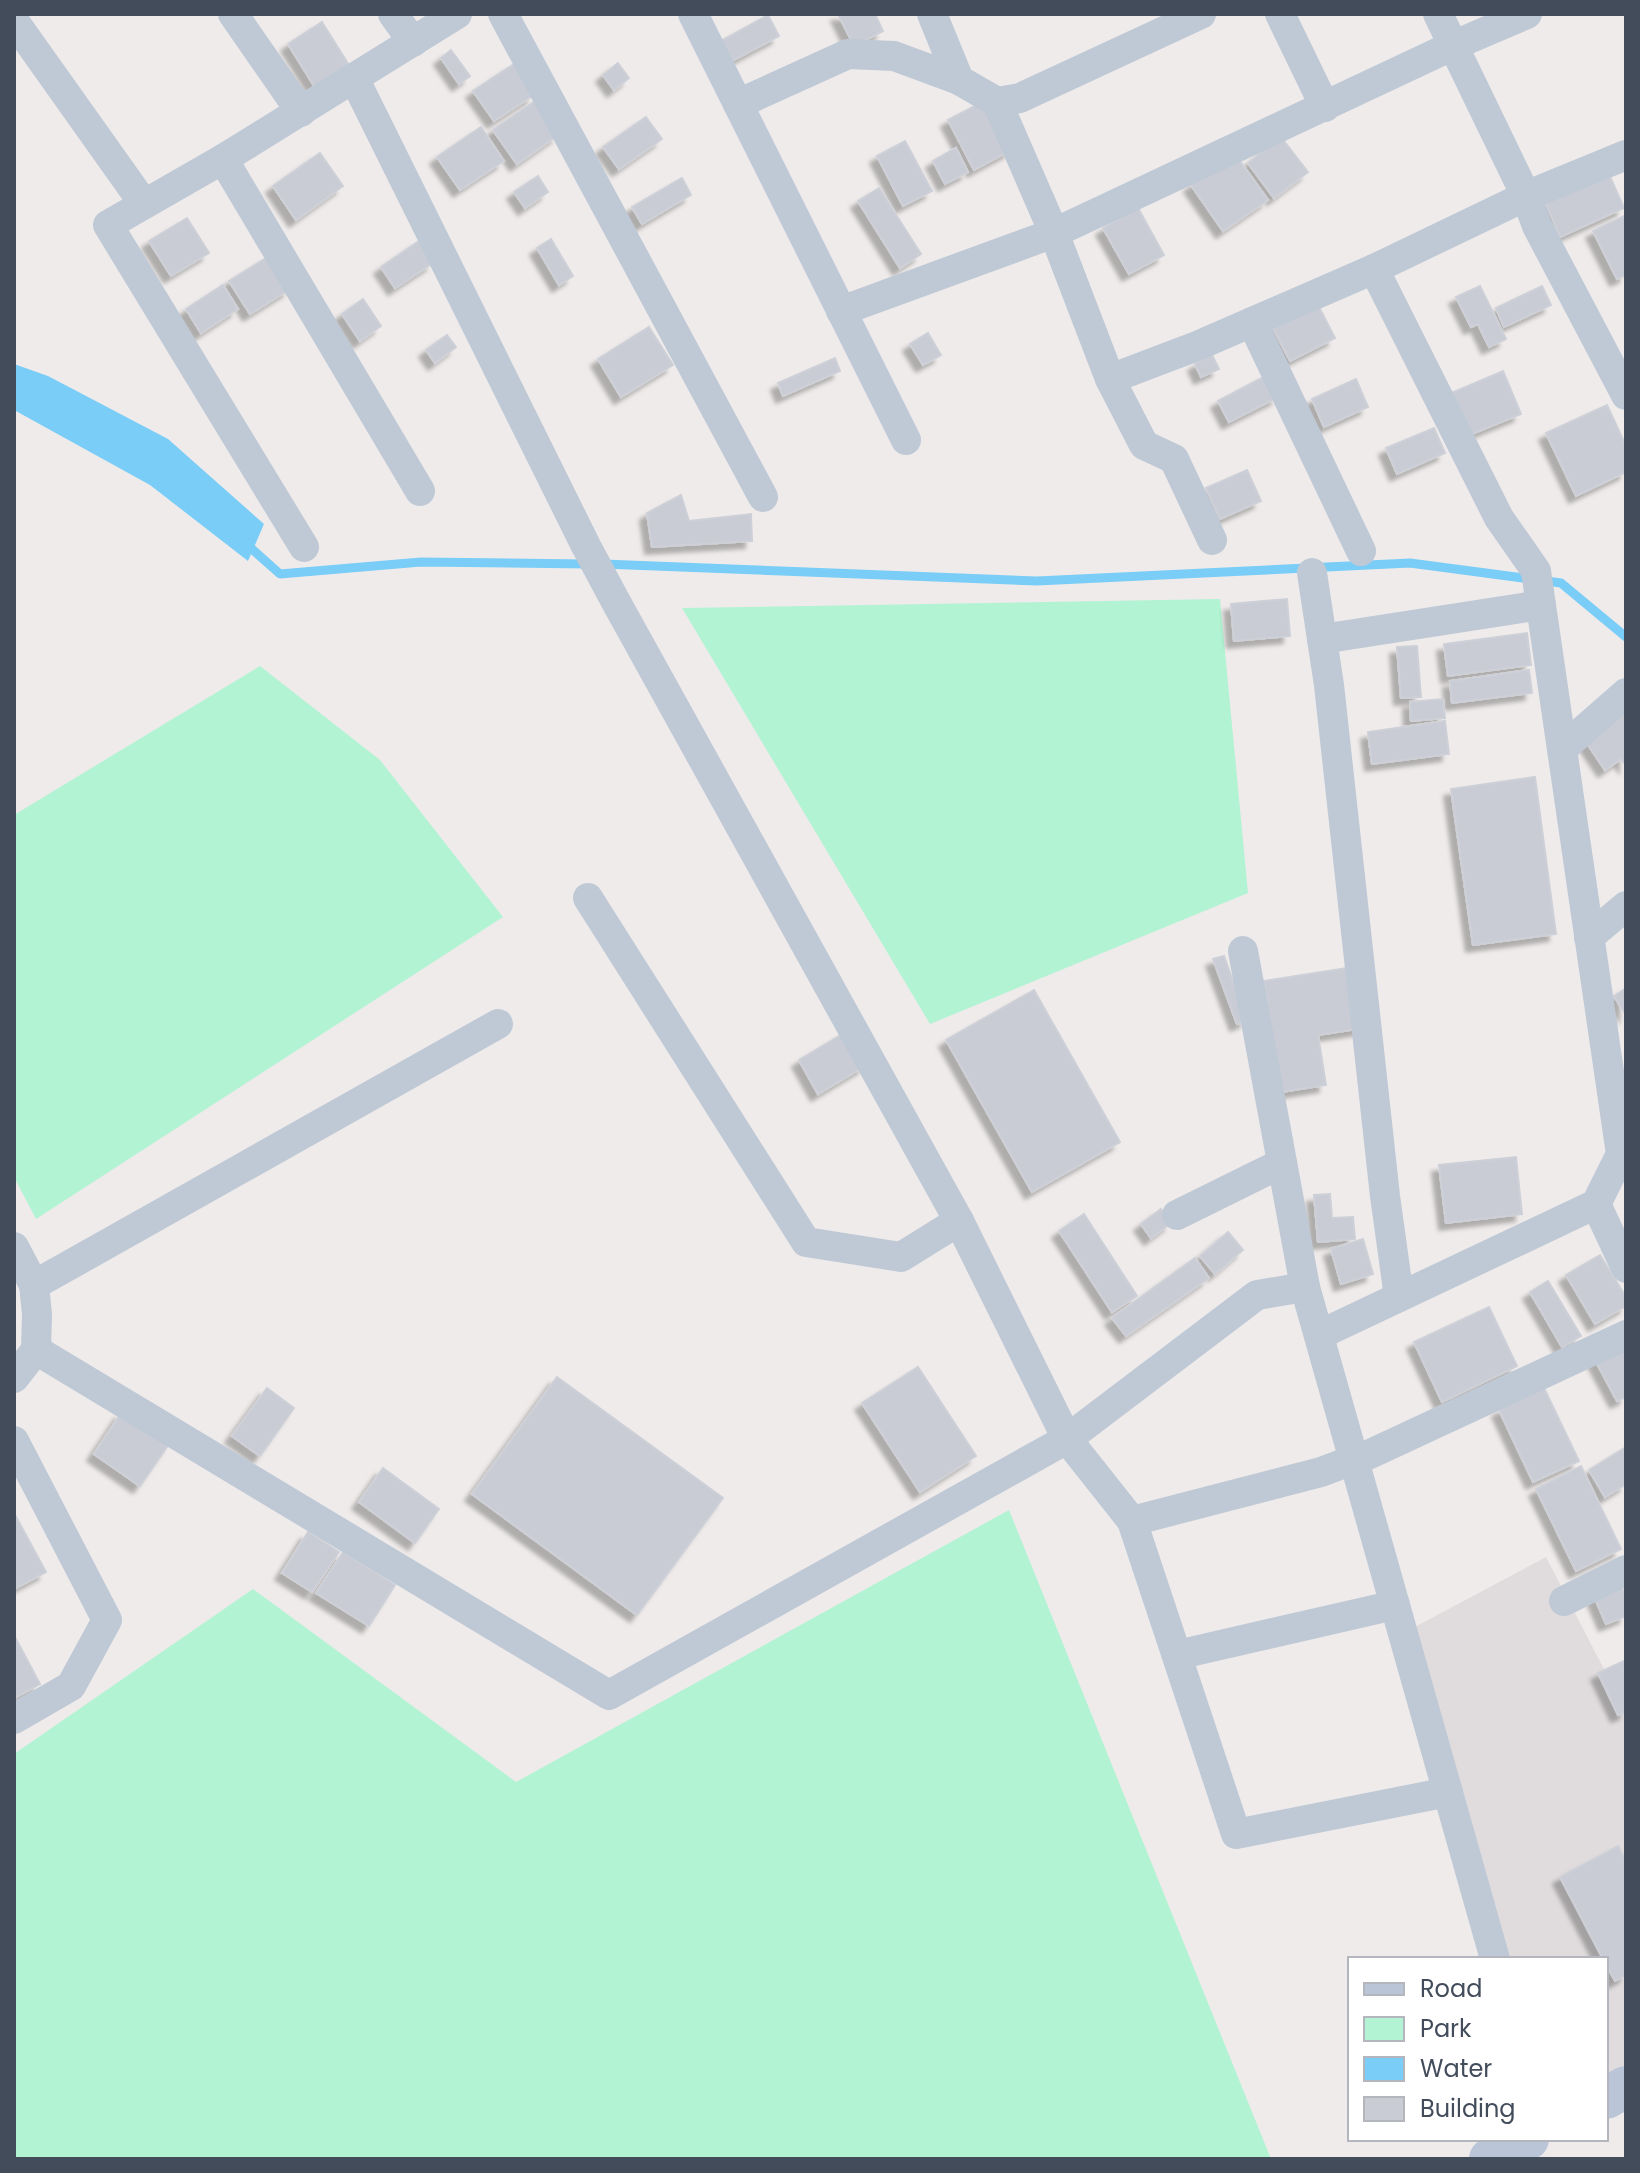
<svg xmlns="http://www.w3.org/2000/svg" width="1640" height="2173" font-family="Poppins,sans-serif">
<defs>
<filter id="shadow"><feDropShadow dx="-7" dy="7" stdDeviation="2" flood-color="#0004"/></filter>
</defs>
<rect width="100%" height="100%" fill="#efebeb"/>
<path fill="#e0dcdd" d="M 1546,1557 L 1607,1675 L 1626,1667 L 1626,2067 L 1606,2078 L 1606,1959 L 1502,1959 L 1411,1629 Z"/>
<g fill="#b2f3d3">
<path d="M 1220,599 L 1248,893 L 930,1024 L 682,608 Z"/>
<path d="M 260,666 L 380,760 L 503,917 L 36,1219 L 14,1177 L 14,815 Z"/>
<path d="M 1009,1510 L 1271,2159 L 14,2159 L 14,1754 L 253,1589 L 516,1782 Z"/>
</g>
<path fill="#7acdf6" d="M 14,364 L 48,376 L 168,439 L 264,524 L 248,561 L 150,485 L 14,410 Z"/>
<g fill="none" stroke-linecap="round" stroke-linejoin="round">
<g stroke="#7acdf6" stroke-width="9">
<path d="M 244,542 L 280,574 L 421,562 L 588,564"/>
<path d="M 603,564 L 1037,581 L 1410,563 L 1561,583 L 1626,637"/>
</g>
</g>
<g fill="#c9ccd4" stroke="#ced0d8" stroke-width="2" filter="url(#shadow)">
<path d="M 838,14 L 875,14 L 883,31 L 854,46 Z"/>
<path d="M 768,15 L 779,36 L 732,61 L 721,41 Z"/>
<path d="M 322,22 L 352,70 L 318,92 L 288,44 Z"/>
<path d="M 451,50 L 470,76 L 459,84 L 441,58 Z"/>
<path d="M 618,63 L 629,78 L 614,90 L 603,75 Z"/>
<path d="M 514,64 L 534,95 L 494,121 L 473,91 Z"/>
<path d="M 986,100 L 1011,150 L 974,170 L 948,120 Z"/>
<path d="M 535,101 L 558,135 L 517,164 L 493,130 Z"/>
<path d="M 646,117 L 662,139 L 619,169 L 603,147 Z"/>
<path d="M 481,127 L 504,161 L 460,190 L 437,157 Z"/>
<path d="M 1281,137 L 1308,172 L 1274,198 L 1248,163 Z"/>
<path d="M 905,141 L 932,191 L 903,206 L 877,156 Z"/>
<path d="M 956,148 L 968,172 L 945,184 L 933,161 Z"/>
<path d="M 320,153 L 343,186 L 296,220 L 273,186 Z"/>
<path d="M 1235,154 L 1268,200 L 1223,231 L 1191,185 Z"/>
<path d="M 1608,172 L 1624,208 L 1560,237 L 1545,201 Z"/>
<path d="M 538,176 L 548,192 L 525,208 L 514,192 Z"/>
<path d="M 682,178 L 691,195 L 642,224 L 632,207 Z"/>
<path d="M 879,188 L 921,254 L 900,268 L 858,201 Z"/>
<path d="M 1138,208 L 1164,255 L 1129,274 L 1103,228 Z"/>
<path d="M 1624,216 L 1626,220 L 1626,275 L 1617,279 L 1593,231 Z"/>
<path d="M 187,218 L 209,253 L 171,276 L 149,241 Z"/>
<path d="M 551,239 L 573,276 L 559,285 L 537,248 Z"/>
<path d="M 419,241 L 433,263 L 395,288 L 381,267 Z"/>
<path d="M 269,256 L 290,289 L 250,314 L 229,281 Z"/>
<path d="M 223,285 L 238,309 L 201,333 L 186,309 Z"/>
<path d="M 1480,286 L 1506,339 L 1489,347 L 1478,324 L 1471,327 L 1456,297 Z"/>
<path d="M 1542,286 L 1551,305 L 1504,327 L 1496,308 Z"/>
<path d="M 363,299 L 381,326 L 360,341 L 342,314 Z"/>
<path d="M 1317,303 L 1335,338 L 1290,361 L 1272,326 Z"/>
<path d="M 649,327 L 673,365 L 621,397 L 598,359 Z"/>
<path d="M 928,333 L 941,355 L 923,365 L 910,344 Z"/>
<path d="M 447,335 L 456,347 L 435,363 L 426,350 Z"/>
<path d="M 1212,355 L 1219,369 L 1201,377 L 1195,364 Z"/>
<path d="M 835,358 L 840,371 L 783,396 L 778,383 Z"/>
<path d="M 1503,371 L 1521,414 L 1467,436 L 1449,394 Z"/>
<path d="M 1267,375 L 1278,397 L 1229,422 L 1218,401 Z"/>
<path d="M 1356,379 L 1368,407 L 1324,427 L 1312,399 Z"/>
<path d="M 1607,405 L 1626,446 L 1626,472 L 1576,496 L 1546,433 Z"/>
<path d="M 1434,428 L 1445,453 L 1397,474 L 1386,448 Z"/>
<path d="M 1247,470 L 1261,501 L 1220,519 L 1206,488 Z"/>
<path d="M 681,495 L 689,521 L 751,514 L 752,541 L 652,547 L 647,513 Z"/>
<path d="M 1287,599 L 1290,636 L 1234,641 L 1231,604 Z"/>
<path d="M 1527,633 L 1531,665 L 1448,676 L 1444,644 Z"/>
<path d="M 1417,646 L 1421,697 L 1401,698 L 1397,647 Z"/>
<path d="M 1529,670 L 1532,693 L 1452,703 L 1450,681 Z"/>
<path d="M 1443,699 L 1445,718 L 1411,721 L 1410,702 Z"/>
<path d="M 1626,704 L 1626,766 L 1621,759 L 1605,770 L 1584,739 Z"/>
<path d="M 1445,721 L 1449,754 L 1372,764 L 1368,732 Z"/>
<path d="M 1535,777 L 1556,934 L 1473,945 L 1451,789 Z"/>
<path d="M 1224,956 L 1247,1020 L 1237,1024 L 1213,959 Z"/>
<path d="M 1354,967 L 1364,1028 L 1318,1035 L 1326,1085 L 1281,1092 L 1264,981 Z"/>
<path d="M 1626,988 L 1626,1015 L 1614,996 Z"/>
<path d="M 1034,990 L 1120,1142 L 1032,1192 L 946,1040 Z"/>
<path d="M 846,1032 L 865,1066 L 818,1094 L 799,1060 Z"/>
<path d="M 1516,1157 L 1522,1214 L 1446,1223 L 1439,1165 Z"/>
<path d="M 1330,1194 L 1332,1218 L 1353,1217 L 1355,1239 L 1318,1242 L 1314,1195 Z"/>
<path d="M 1161,1209 L 1171,1223 L 1151,1238 L 1141,1224 Z"/>
<path d="M 1084,1214 L 1137,1296 L 1112,1312 L 1059,1231 Z"/>
<path d="M 1228,1232 L 1243,1250 L 1215,1274 L 1200,1256 Z"/>
<path d="M 1363,1239 L 1373,1274 L 1341,1284 L 1331,1249 Z"/>
<path d="M 1600,1255 L 1626,1297 L 1626,1306 L 1595,1324 L 1566,1275 Z"/>
<path d="M 1195,1258 L 1209,1278 L 1126,1336 L 1112,1318 Z"/>
<path d="M 1548,1281 L 1581,1336 L 1562,1347 L 1530,1292 Z"/>
<path d="M 1489,1307 L 1517,1366 L 1442,1402 L 1414,1342 Z"/>
<path d="M 1626,1341 L 1626,1397 L 1617,1401 L 1594,1358 Z"/>
<path d="M 918,1367 L 976,1456 L 920,1492 L 862,1403 Z"/>
<path d="M 557,1377 L 723,1498 L 637,1615 L 472,1494 Z"/>
<path d="M 267,1388 L 294,1408 L 260,1456 L 232,1436 Z"/>
<path d="M 1544,1388 L 1579,1461 L 1533,1482 L 1499,1410 Z"/>
<path d="M 122,1412 L 169,1444 L 140,1486 L 94,1454 Z"/>
<path d="M 1626,1447 L 1626,1484 L 1605,1497 L 1589,1470 Z"/>
<path d="M 1581,1466 L 1621,1549 L 1576,1571 L 1536,1489 Z"/>
<path d="M 383,1468 L 439,1509 L 415,1543 L 359,1502 Z"/>
<path d="M 14,1513 L 46,1572 L 14,1589 Z"/>
<path d="M 308,1532 L 339,1552 L 312,1592 L 282,1573 Z"/>
<path d="M 343,1552 L 395,1585 L 369,1626 L 316,1593 Z"/>
<path d="M 1620,1584 L 1626,1596 L 1626,1616 L 1606,1624 L 1594,1596 Z"/>
<path d="M 14,1635 L 40,1684 L 14,1698 Z"/>
<path d="M 1626,1660 L 1626,1712 L 1618,1715 L 1598,1673 Z"/>
<path d="M 1618,1846 L 1626,1861 L 1626,1975 L 1615,1981 L 1606,1964 L 1606,1959 L 1603,1959 L 1560,1877 Z"/>
</g>
<g fill="none" stroke-linecap="round" stroke-linejoin="round">
<g stroke="#bfc9d5" stroke-width="30">
<path d="M 233,14 L 301,112"/>
<path d="M 393,14 L 413,42"/>
<path d="M 503,14 L 763,497"/>
<path d="M 693,14 L 906,440"/>
<path d="M 932,14 L 959,80 L 997,102 L 1020,98 L 1201,14"/>
<path d="M 1280,14 L 1325,107"/>
<path d="M 1438,14 L 1526,196 L 1537,226 L 1626,395"/>
<path d="M 14,21 L 144,204"/>
<path d="M 354,78 L 586,546 L 616,602 L 959,1221 L 1067,1439 L 1132,1521 L 1236,1834 L 1448,1792"/>
<path d="M 997,102 L 1054,233 L 1110,379 L 1197,346 L 1374,269"/>
<path d="M 738,104 L 848,54 L 894,56 L 959,80"/>
<path d="M 223,159 L 420,491"/>
<path d="M 841,311 L 1054,233 L 1452,46 L 1527,14"/>
<path d="M 1252,322 L 1361,551"/>
<path d="M 1110,379 L 1144,445 L 1174,459 L 1212,540"/>
<path d="M 304,547 L 108,225 L 223,159 L 457,14"/>
<path d="M 1312,573 L 1322,639"/>
<path d="M 1562,749 L 1626,693"/>
<path d="M 588,898 L 806,1242 L 901,1257 L 959,1221"/>
<path d="M 1589,937 L 1626,906"/>
<path d="M 1243,951 L 1305,1287 L 1495,1959"/>
<path d="M 1596,1204 L 1626,1268"/>
<path d="M 1177,1215 L 1282,1163"/>
<path d="M 14,1247 L 34,1285 L 37,1314 L 36,1350"/>
<path d="M 34,1285 L 498,1024"/>
<path d="M 1399,1297 L 1385,1196 L 1329,685 L 1322,639 L 1541,605"/>
<path d="M 1319,1335 L 1596,1204 L 1621,1154 L 1536,571 L 1499,518 L 1374,269 L 1526,196 L 1626,155"/>
<path d="M 14,1378 L 36,1350 L 609,1695 L 1067,1439 L 1257,1295 L 1305,1287"/>
<path d="M 14,1441 L 107,1620 L 71,1686 L 14,1719"/>
<path d="M 1132,1521 L 1321,1472 L 1353,1460 L 1355,1461 L 1626,1335"/>
<path d="M 1564,1601 L 1626,1570"/>
<path d="M 1177,1655 L 1395,1605"/>
</g>
<g stroke="#bbc5d8" stroke-width="42">
<path d="M 1606,2098 L 1626,2087"/>
<path d="M 1490,2159 L 1528,2139"/>
</g>
</g>
<rect width="1640" height="2173" fill="none" stroke="#424c5b" stroke-width="32"/>
<rect x="1348" y="1957" width="260" height="184" fill="#ffffff" stroke="#b3b7bd" stroke-width="2"/>
<rect x="1364" y="1983" width="40" height="12" fill="#bbc5d8" stroke="#b3b7bd" stroke-width="2"/>
<text x="1420" y="1997" font-size="24" fill="#424c5b">Road</text>
<rect x="1364" y="2017" width="40" height="24" fill="#b2f3d3" stroke="#b3b7bd" stroke-width="2"/>
<text x="1420" y="2037" font-size="24" fill="#424c5b">Park</text>
<rect x="1364" y="2057" width="40" height="24" fill="#7acdf6" stroke="#b3b7bd" stroke-width="2"/>
<text x="1420" y="2077" font-size="24" fill="#424c5b">Water</text>
<rect x="1364" y="2097" width="40" height="24" fill="#c9ccd4" stroke="#b3b7bd" stroke-width="2"/>
<text x="1420" y="2117" font-size="24" fill="#424c5b">Building</text>
</svg>
